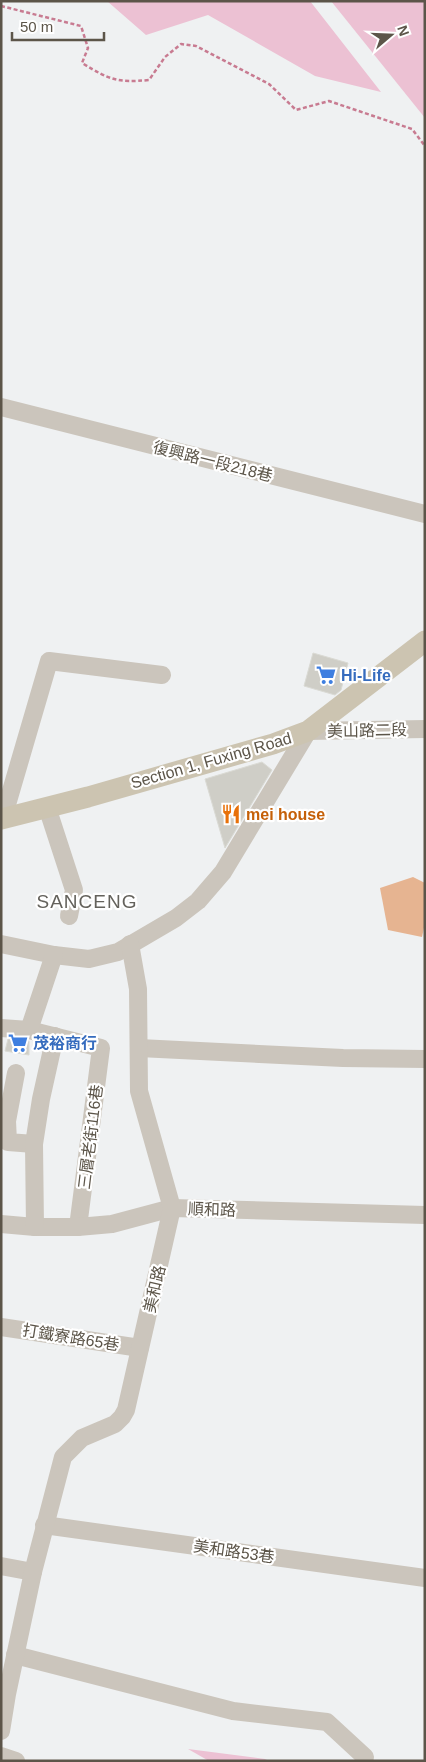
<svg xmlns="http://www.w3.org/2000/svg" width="426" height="1762" font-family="Helvetica,'Noto Sans TC',sans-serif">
<rect width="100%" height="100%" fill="#eff1f2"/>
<g fill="#ecc1d3">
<path d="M 107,1 L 310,1 L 381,92 L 315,76 L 208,15 L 146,35 Z"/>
<path d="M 331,1 L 425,1 L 425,118 Z"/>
<path d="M 188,1749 L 265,1759 L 269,1761 L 209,1761 Z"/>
</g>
<path fill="#e6b491" d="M 413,877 L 425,883 L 425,923 L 422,937 L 388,930 L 380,888 Z"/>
<g fill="#cfcec7" stroke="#dadad4">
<path d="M 313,653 L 348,663 L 341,690 L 335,695 L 304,686 Z"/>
<path d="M 262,762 L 272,770 L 225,848 L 205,779 Z"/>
<path d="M 8,1039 L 29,1041 L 29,1055 L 5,1051 Z"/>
</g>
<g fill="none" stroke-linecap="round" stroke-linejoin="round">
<path stroke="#c87b91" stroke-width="2.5" stroke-dasharray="4 2.5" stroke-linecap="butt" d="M 1,6 L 81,26 L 88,48 L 82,63 C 110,80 117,83 149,80 L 165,57 L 181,44 L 196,46 L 269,84 L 296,110 L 329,101 L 412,129 L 425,146"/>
<g stroke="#cbc5bc" stroke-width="18">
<path d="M 1,407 L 425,514"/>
<path d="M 47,807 L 74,890 L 69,916"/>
<path d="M 6,808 L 49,661 L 162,675"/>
<path d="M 1,944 L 54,955 L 89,959 L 118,952 L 176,918 L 198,901 L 223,872 L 308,731 L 425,729"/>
<path d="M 1,1028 L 29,1030 L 101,1048 L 78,1227"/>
<path d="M 29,1030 L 54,955"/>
<path d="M 139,1048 L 343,1058 L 425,1059"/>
<path d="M 16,1073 L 7,1121 L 8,1142 L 34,1144"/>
<path d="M 1,1224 L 35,1227 L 78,1227 L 112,1224 L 172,1208 L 425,1215"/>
<path d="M 35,1227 L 34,1144 L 41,1099 L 55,1036"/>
<path d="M 1,1327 L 140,1348"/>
<path d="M 44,1525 L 425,1578"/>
<path d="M 1,1566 L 33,1572"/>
<path d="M 15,1655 L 233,1711 L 327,1722 L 365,1757"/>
<path d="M 1,1731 L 7,1694 L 33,1572 L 63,1457 L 82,1438 L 115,1424 L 122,1417 L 126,1410 L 172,1208 L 139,1091 L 138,989 L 130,944"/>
<path d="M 1,1756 L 16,1761"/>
</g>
<path stroke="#ccc4b1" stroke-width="21" d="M 1,819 L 88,797 L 273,744 L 308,731 L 425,641"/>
</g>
<defs>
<symbol id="supermarket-bare" viewBox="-9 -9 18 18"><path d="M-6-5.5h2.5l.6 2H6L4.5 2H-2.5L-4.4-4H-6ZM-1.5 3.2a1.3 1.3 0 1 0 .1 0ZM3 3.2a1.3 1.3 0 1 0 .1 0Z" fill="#3f7fe0" stroke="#fff" stroke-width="2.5" paint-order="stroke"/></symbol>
<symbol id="restaurant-bare" viewBox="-9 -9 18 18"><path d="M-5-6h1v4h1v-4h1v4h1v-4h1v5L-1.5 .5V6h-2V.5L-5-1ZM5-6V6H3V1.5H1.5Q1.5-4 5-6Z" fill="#e8710a" stroke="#fff" stroke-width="2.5" paint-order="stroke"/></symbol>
</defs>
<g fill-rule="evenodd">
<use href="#supermarket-bare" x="312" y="661" width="28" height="28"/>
<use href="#restaurant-bare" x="217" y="800" width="28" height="28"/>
<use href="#supermarket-bare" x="4" y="1029" width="28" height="28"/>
</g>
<g text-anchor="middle" stroke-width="4.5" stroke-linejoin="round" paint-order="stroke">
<g font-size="16" fill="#5c5549" stroke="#fff">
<text transform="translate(213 461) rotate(14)" y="6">復興路一段218巷</text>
<text transform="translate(367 730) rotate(-1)" y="6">美山路二段</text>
<text transform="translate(211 760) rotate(-16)" y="6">Section 1, Fuxing Road</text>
<text transform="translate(90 1137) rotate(-83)" y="6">三層老街116巷</text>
<text transform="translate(212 1209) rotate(2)" y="6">順和路</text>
<text transform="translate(154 1289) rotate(-77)" y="6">美和路</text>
<text transform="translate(71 1337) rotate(9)" y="6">打鐵寮路65巷</text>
<text transform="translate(234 1551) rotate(8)" y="6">美和路53巷</text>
</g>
<g font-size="16" font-weight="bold" fill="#366cbe" stroke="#fff" text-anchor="start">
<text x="341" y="681">Hi-Life</text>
<text x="33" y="1049">茂裕商行</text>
</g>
<g font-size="16" font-weight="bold" fill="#c56008" stroke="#fff" text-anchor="start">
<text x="246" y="820">mei house</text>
</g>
<g font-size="19" letter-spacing="1" fill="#64625c" stroke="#fff">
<text x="87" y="908">SANCENG</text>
</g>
</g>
<rect width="426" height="1762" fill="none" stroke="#5c5549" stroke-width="5"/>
<g transform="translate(391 35) rotate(71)" stroke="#ffffff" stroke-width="4" paint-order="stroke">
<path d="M0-4L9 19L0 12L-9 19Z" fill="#5c5549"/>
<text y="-8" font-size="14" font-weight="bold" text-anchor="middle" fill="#5c5549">N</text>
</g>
<path d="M12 32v8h92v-8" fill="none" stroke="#5c5549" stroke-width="2.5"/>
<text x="20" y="32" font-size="15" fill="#5c5549" stroke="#ffffff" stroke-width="4" paint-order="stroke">50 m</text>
</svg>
